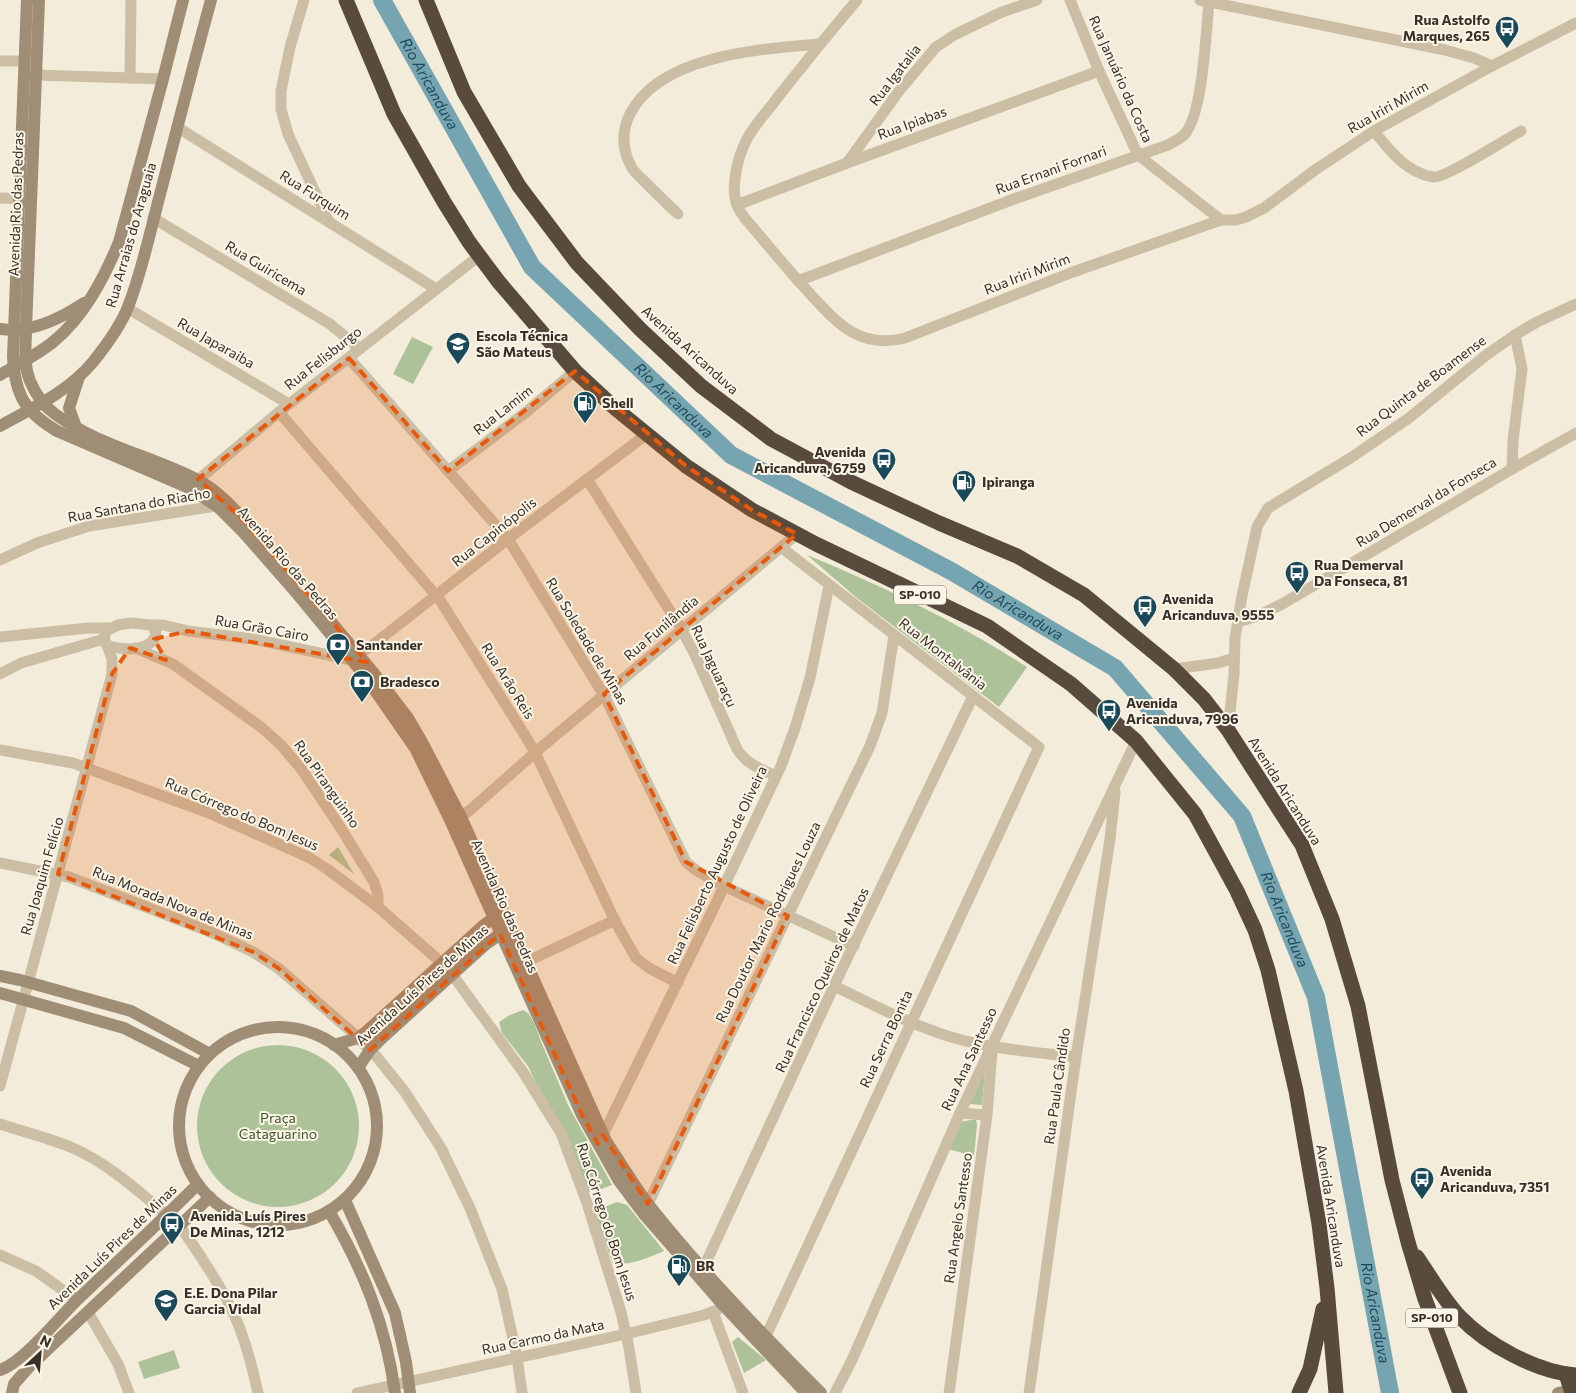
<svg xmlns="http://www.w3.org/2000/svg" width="1576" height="1393" font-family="Commissioner,sans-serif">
<rect width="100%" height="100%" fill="#f3ecda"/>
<g fill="#adc299">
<path d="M 412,337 L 433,347 L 413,384 L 393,374 Z"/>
<path d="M 807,555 C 883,586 957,622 1027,667 L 999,707 L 857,598 Z"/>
<path d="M 338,847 L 354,874 L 329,855 Z"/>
<path d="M 523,1010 L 529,1014 L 535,1025 L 542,1044 L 569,1107 L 612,1185 L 599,1190 L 587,1192 L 528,1066 L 502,1033 L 499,1022 L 510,1015 Z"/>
<circle cx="278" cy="1126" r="81"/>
<path d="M 985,1072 L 982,1105 L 969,1104 Z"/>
<path d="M 976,1119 L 977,1125 L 974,1156 L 948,1149 L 960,1122 Z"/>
<path d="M 617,1202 L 627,1205 L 664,1251 C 648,1258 631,1265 613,1264 L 598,1223 L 597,1210 Z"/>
<path d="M 738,1337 L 766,1360 L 744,1373 L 732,1342 Z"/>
<path d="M 174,1350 L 180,1368 L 144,1379 L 138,1362 Z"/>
</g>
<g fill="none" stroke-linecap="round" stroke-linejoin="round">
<path stroke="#77a4b1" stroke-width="18" id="s1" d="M 382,0 L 532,267 L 731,455 L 951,571 L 1115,668 L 1242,816 L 1316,997 L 1390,1393"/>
<g stroke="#cbbea5" stroke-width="11">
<path d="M 304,0 L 290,47 L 281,91 L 281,109 L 288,134 L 329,222"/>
<path d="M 857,0 C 830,32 804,64 778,97 C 768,111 755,124 747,139 C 738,156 730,187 737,205 C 740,214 749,223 755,230 C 773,252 792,274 812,296 C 840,326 861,349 905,338 L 1073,272 L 1221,220 L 1236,220 L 1246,217 L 1264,208 L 1315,170 L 1374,131 L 1492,66 L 1576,23"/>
<path d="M 1070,0 L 1099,71 L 1138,155 L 1221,220"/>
<path d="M 1200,0 L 1445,50 L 1474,58 L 1492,66"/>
<path d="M 0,61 L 25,61"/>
<path d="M 36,75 L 163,79"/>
<path d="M 130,78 L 131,0"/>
<path d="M 177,127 L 436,289"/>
<path d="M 1374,131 C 1389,150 1407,173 1433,177 C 1445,179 1506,139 1521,131"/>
<path d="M 847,163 L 899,91 L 936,47 L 956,34 L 1002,12 L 1037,0"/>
<path d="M 0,198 L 28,199"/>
<path d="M 737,205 L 847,163 L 1099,71"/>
<path d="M 678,214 C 667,204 656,193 645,182 C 641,178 635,173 632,168 C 622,150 621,132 630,114 C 660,55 761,49 819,44"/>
<path d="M 153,218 L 330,324 L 360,349"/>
<path d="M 798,281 L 1014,199 L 1168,145 C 1173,142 1180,139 1184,135 C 1203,116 1206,30 1209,2"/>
<path d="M 127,308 L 289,404"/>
<path d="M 349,358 L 508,539 L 605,697 L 686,862 L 697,871 L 724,886 L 854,946"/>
<path d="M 279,412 L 440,600 L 534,750 L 616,923 L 636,958 L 649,968 L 678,983"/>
<path d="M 1512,469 L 1513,440 L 1522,369 L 1515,335"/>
<path d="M 448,471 L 525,413 L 575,371"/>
<path d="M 587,479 L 682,630 L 696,657 L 737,749 C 746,764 761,769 776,776"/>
<path d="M 192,485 L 279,412 L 479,256"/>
<path d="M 0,560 L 37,543 L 89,526 L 222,505"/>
<path d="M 1238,622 L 1258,616 L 1284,603 L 1512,469 L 1576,433"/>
<path d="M 131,623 L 151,625 L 156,632 C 155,652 120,651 107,645 L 104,639 L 106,631 L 118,625 Z"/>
<path d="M 151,625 L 163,625 L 188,631 L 253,639 L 347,659 L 370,647 L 508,539 L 647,434"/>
<path d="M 0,637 L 88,628 L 110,628"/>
<path d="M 135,648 L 173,664 L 261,727 L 281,745 L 302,770 L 342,830 L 374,882 L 378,895 L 378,907"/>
<path d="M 1174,669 L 1218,663 L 1234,658"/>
<path d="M 0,674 L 21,663 L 104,639"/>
<path d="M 1228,730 L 1234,675 L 1235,638 L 1242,596 L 1257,527 L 1268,508 L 1349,459 L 1409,418 L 1485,356 L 1515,335 L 1537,322 L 1576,304"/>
<path d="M 0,750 L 73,763 L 209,813 L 310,858 L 327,869 L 378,907 L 443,964"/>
<path d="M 455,820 L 469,811 L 538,750 L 797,534"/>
<path d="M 0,863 L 69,877 L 213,933 L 253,952 L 278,968 L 353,1033 L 376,1056 L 405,1092 L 441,1148 L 470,1208 L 502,1289 L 517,1357 L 522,1393"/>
<path d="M 526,962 L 615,920"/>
<path d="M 452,974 L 523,1072 L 561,1133 L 587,1203 L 621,1312 L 629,1348 L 636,1393"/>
<path d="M 834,986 C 872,1004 911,1025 951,1037 C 991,1049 1035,1052 1076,1057"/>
<path d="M 0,1086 L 112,674 L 112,659 L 107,645"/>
<path d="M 960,1113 L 987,1115"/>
<path d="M 0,1124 C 24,1132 49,1138 73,1148 C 109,1164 138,1191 167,1215"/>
<path d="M 600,1141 L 707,922 L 781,766 L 795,728 L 810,678 L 829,586"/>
<path d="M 644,1212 L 870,746 L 882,713 L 894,635"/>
<path d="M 180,1226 C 196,1249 212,1273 226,1298 C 242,1327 251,1360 258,1393"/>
<path d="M 0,1255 L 36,1271 L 77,1300"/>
<path d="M 698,1274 L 703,1269 L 834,986 L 973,696"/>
<path d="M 88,1312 L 118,1364 L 129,1393"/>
<path d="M 713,1312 L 743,1393"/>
<path d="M 760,1342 L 766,1336 L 1039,747 L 782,548"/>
<path d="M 357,1393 L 626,1334 L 704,1315 L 717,1310 L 729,1301"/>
<path d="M 835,1393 L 852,1360 L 960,1113 L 1136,741"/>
<path d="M 949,1393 L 987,1115 L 992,1052"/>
<path d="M 1029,1393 L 1076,1057 L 1110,839 L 1115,792"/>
</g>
<g stroke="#9f8d76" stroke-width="12">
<path d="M 27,0 L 13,357 C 15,395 25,412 57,431 L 189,488 L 218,507 L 244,533 L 294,590 L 365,676 L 415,748 L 451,822 L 582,1115 L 619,1181 L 643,1213 L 724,1306 L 806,1393"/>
<path d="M 39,0 L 26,329 C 26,346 23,364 30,381 C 35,393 44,406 55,414 C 97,445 151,456 196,479 C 222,492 241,517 260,538"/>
<path d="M 0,329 C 31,333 58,320 84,303"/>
<path d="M 0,375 C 18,364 37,355 53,342 C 84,317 104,278 119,242 L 163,79 L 183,0"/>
<path d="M 0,426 C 33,408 69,391 93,362 C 105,347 121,325 128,307 C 143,269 151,227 162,187 C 178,125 194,62 211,0"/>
<path d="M 76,427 L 69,408 L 79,377"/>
<path d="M 312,599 L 372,671 L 408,718 L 422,742 L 461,817 L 606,1141 C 620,1162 633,1184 648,1204 C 701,1271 761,1333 821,1393"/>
<path d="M 0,976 L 20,980 L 131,1011 L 210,1054"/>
<path d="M 0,993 L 124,1028 L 199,1066"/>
<circle cx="278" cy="1126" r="99"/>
<path d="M 334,1045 L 358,1038 L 367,1031 L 484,925 L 499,914"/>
<path d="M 358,1068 L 370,1050 L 381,1039 L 486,944 L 505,931"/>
<path d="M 345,1200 L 395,1313 L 406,1362 L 410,1393"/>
<path d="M 329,1211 C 363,1269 386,1325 395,1393"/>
<path d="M 0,1370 C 22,1363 58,1319 76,1301 C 117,1262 158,1224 198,1184"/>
<path d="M 12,1393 L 14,1384 L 29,1367 L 210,1197"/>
<path d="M 1558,1393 L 1576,1389"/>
</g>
<g stroke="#584b3d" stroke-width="15">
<path d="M 346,0 L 394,114 L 444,202 L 469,242 L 498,281 L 575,371 L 616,409 L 686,466 L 752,510 L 816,544 L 987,626 L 1071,684 L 1136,741 L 1195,814 L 1237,891 L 1255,930 L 1268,970 L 1296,1091 L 1319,1224 L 1327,1288 L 1336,1393"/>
<path d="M 426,0 L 464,92 L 519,186 L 577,263 L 640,329 L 701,386 L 771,439 L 851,482 L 939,523 L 1017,556 L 1084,595 L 1174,669 L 1204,699 L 1228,730 L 1302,845 L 1332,919 L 1358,1006 L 1392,1180 L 1408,1242 L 1425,1299 L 1460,1393"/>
<path d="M 1417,1257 C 1431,1277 1443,1299 1460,1317 C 1487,1345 1537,1372 1576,1375"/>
<path d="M 1566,1374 L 1572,1393"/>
<path d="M 1299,1393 L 1310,1369 L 1323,1309"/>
</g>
</g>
<path fill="#e8590c" fill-opacity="0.2" stroke="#e8590c" stroke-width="4" stroke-dasharray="10 6" stroke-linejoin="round" d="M 349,358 L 448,471 L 575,371 L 686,466 L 752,510 L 797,534 L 604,694 L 686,862 L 788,916 L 648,1204 L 603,1135 L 598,1144 L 582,1115 L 500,934 L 370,1050 L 278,968 L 253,952 L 58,874 L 112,674 L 130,648 L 166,660 L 154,639 L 188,631 L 367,662 L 240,517 L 198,479 Z"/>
<defs>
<symbol id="bus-pin" viewBox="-11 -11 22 30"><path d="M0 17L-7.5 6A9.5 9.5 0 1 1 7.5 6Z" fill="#1a4a5a" stroke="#faf5e6"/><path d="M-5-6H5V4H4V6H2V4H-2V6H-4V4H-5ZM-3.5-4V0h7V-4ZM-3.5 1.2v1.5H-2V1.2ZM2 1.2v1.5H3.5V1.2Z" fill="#fff"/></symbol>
<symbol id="university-pin" viewBox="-11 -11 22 30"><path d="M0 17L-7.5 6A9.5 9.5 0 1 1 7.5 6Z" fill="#1a4a5a" stroke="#faf5e6"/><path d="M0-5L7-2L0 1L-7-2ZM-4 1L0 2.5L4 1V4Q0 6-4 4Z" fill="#fff"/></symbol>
<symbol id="fuel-pin" viewBox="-11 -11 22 30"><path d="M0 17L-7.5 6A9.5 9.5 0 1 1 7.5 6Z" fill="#1a4a5a" stroke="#faf5e6"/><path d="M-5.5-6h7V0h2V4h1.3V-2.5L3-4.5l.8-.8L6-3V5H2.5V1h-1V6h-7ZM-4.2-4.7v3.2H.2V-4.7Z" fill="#fff"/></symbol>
<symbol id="bank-pin" viewBox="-11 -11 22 30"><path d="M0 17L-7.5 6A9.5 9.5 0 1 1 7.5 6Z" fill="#1a4a5a" stroke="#faf5e6"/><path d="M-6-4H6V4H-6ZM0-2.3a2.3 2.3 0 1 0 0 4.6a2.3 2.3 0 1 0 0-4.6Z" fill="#fff"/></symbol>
<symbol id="school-pin" viewBox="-11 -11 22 30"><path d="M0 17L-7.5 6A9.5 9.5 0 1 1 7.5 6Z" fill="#1a4a5a" stroke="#faf5e6"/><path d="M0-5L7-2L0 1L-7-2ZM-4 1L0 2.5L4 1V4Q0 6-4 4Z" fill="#fff"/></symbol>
</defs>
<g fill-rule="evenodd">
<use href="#bus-pin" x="1493" y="14" width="28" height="38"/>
<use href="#university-pin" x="444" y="330" width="28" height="38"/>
<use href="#fuel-pin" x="571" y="389" width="28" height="38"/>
<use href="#bus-pin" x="870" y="446" width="28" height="38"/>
<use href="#fuel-pin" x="950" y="468" width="28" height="38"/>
<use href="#bus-pin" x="1283" y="559" width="28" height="38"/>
<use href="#bus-pin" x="1131" y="593" width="28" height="38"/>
<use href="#bank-pin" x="324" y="631" width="28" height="38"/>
<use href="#bank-pin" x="348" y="668" width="28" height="38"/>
<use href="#bus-pin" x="1095" y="697" width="28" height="38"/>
<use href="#bus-pin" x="1408" y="1165" width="28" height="38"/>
<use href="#bus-pin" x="158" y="1210" width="28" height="38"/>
<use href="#fuel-pin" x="665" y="1252" width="28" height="38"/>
<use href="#school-pin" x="152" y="1287" width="28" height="38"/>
</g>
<g text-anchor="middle" stroke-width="4" stroke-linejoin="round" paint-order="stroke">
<g fill="#faf5e6" stroke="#726a60" stroke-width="1">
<rect x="894" y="585.5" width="52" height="19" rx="4"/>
<rect x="1406" y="1308.5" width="52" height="19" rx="4"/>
</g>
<g font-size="12" font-weight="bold" fill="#372f27">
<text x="920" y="599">SP-010</text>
<text x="1432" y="1322">SP-010</text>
</g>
<g font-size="14" font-weight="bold" fill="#372f27" stroke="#faf5e6" text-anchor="start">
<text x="1490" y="25" text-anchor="end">Rua Astolfo<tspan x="1490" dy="16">Marques, 265</tspan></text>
<text x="476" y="341">Escola Técnica<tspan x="476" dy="16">São Mateus</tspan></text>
<text x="602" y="408">Shell</text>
<text x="866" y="457" text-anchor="end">Avenida<tspan x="866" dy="16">Aricanduva, 6759</tspan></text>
<text x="982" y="487">Ipiranga</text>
<text x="1314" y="570">Rua Demerval<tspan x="1314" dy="16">Da Fonseca, 81</tspan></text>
<text x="1162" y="604">Avenida<tspan x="1162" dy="16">Aricanduva, 9555</tspan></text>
<text x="356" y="650">Santander</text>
<text x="380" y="687">Bradesco</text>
<text x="1126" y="708">Avenida<tspan x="1126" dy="16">Aricanduva, 7996</tspan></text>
<text x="1440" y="1176">Avenida<tspan x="1440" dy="16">Aricanduva, 7351</tspan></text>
<text x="190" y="1221">Avenida Luís Pires<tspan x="190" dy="16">De Minas, 1212</tspan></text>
<text x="696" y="1271">BR</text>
<text x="184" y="1298">E.E. Dona Pilar<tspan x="184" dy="16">Garcia Vidal</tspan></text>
</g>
<g font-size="14" fill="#372f27" stroke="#faf5e6">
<text transform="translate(895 75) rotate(-52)" y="5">Rua Igatalia</text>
<text transform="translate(1121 79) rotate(66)" y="5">Rua Januário da Costa</text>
<text transform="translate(1388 107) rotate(-30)" y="5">Rua Iriri Mirim</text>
<text transform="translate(912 123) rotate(-20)" y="5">Rua Ipiabas</text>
<text transform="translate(1051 170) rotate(-20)" y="5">Rua Ernani Fornari</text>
<text transform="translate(315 195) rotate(32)" y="5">Rua Furquim</text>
<text transform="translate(16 204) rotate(-88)" y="5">Avenida Rio das Pedras</text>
<text transform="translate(131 235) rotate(-74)" y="5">Rua Arraias do Araguaia</text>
<text transform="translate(266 268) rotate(31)" y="5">Rua Guiricema</text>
<text transform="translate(1027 274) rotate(-21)" y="5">Rua Iriri Mirim</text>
<text transform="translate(216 343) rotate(30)" y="5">Rua Japaraiba</text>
<text transform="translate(690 350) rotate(42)" y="5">Avenida Aricanduva</text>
<text transform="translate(323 358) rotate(-38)" y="5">Rua Felisburgo</text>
<text transform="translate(1421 386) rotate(-37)" y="5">Rua Quinta de Boamense</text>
<text transform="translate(503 410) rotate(-38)" y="5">Rua Lamim</text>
<text transform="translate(1426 502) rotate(-31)" y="5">Rua Demerval da Fonseca</text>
<text transform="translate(139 505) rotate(-10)" y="5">Rua Santana do Riacho</text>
<text transform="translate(494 532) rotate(-38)" y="5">Rua Capinópolis</text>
<text transform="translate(288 563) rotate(49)" y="5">Avenida Rio das Pedras</text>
<text transform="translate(262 628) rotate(10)" y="5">Rua Grão Cairo</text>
<text transform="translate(661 628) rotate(-40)" y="5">Rua Funilândia</text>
<text transform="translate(587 641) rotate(59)" y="5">Rua Soledade de Minas</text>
<text transform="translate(943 654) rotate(38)" y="5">Rua Montalvânia</text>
<text transform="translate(714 666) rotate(65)" y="5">Rua Jaguaraçu</text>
<text transform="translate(508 681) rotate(58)" y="5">Rua Arão Reis</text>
<text transform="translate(327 784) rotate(55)" y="5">Rua Piranguinho</text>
<text transform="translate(1285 791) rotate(58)" y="5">Avenida Aricanduva</text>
<text transform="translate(242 814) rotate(23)" y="5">Rua Córrego do Bom Jesus</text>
<text transform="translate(717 865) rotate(-65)" y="5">Rua Felisberto Augusto de Oliveira</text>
<text transform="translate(42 876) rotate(-74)" y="5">Rua Joaquim Felício</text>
<text transform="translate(173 903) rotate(22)" y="5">Rua Morada Nova de Minas</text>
<text transform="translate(505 906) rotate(66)" y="5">Avenida Rio das Pedras</text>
<text transform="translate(768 922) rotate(-64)" y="5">Rua Doutor Mario Rodrigues Louza</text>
<text transform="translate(822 980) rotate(-65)" y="5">Rua Francisco Queiros de Matos</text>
<text transform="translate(422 985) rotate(-42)" y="5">Avenida Luís Pires de Minas</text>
<text transform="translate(886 1039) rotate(-65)" y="5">Rua Serra Bonita</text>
<text transform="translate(969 1059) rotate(-65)" y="5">Rua Ana Santesso</text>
<text transform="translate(1057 1086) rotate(-82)" y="5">Rua Paula Cândido</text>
<text transform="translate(1331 1206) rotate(81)" y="5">Avenida Aricanduva</text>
<text transform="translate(958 1218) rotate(-82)" y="5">Rua Angelo Santesso</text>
<text transform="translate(607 1222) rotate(72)" y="5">Rua Córrego do Bom Jesus</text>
<text transform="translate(112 1247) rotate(-44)" y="5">Avenida Luís Pires de Minas</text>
<text transform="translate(543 1337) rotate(-12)" y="5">Rua Carmo da Mata</text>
</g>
<g font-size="14" fill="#3d5629" stroke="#faf5e6">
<text x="278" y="1123">Praça<tspan x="278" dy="16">Cataguarino</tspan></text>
</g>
<g font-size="15" font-style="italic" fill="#1a4a5a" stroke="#faf5e6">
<text dy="5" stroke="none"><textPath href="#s1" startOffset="96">Rio Aricanduva</textPath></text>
<text dy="5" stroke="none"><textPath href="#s1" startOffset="501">Rio Aricanduva</textPath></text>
<text dy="5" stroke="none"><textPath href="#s1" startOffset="906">Rio Aricanduva</textPath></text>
<text dy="5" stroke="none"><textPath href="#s1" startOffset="1326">Rio Aricanduva</textPath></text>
<text dy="5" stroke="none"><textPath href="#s1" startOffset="1731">Rio Aricanduva</textPath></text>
</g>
</g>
<g transform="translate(40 1353) rotate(26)" stroke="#faf5e6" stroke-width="4" paint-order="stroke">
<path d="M0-4L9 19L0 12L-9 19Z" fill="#372f27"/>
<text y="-8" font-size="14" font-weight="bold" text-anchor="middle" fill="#372f27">N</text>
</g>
</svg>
